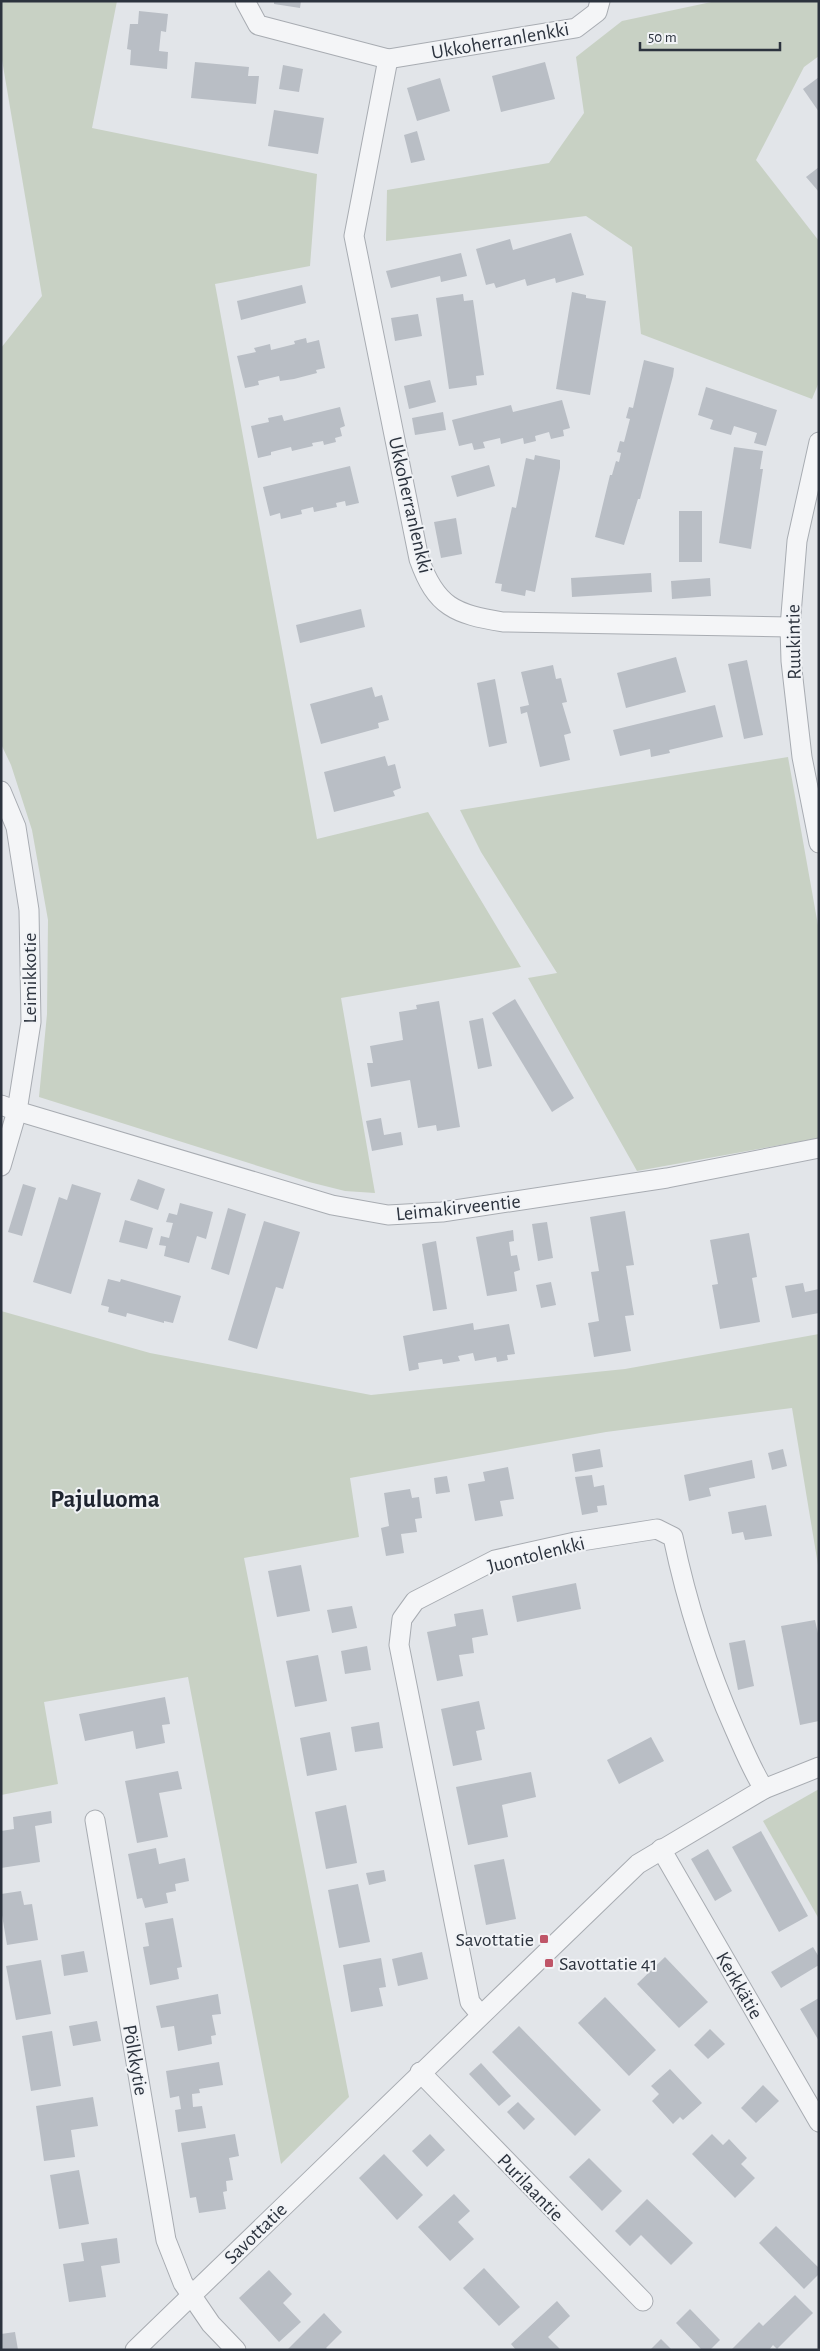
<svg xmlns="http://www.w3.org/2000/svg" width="820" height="2351" font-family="'Alegreya Sans',sans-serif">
<rect width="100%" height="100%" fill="#e2e5e9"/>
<g fill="#c8d1c4">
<path d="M 1,1 L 117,1 L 92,128 L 317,174 L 310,266 L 215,284 L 317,839 L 428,812 L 521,967 L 341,998 L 375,1193 L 345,1191 L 309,1182 L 39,1097 L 47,1014 L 48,920 L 32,830 L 11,765 L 1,744 L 1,348 L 42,296 L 1,54 Z"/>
<path d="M 716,1 L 819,1 L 819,56 L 804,67 L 756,160 L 819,241 L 819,382 L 812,399 L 641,334 L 632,247 L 586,216 L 386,241 L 387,190 L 549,163 L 584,113 L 576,57 L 622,21 Z"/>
<path d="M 788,757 L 819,931 L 819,1138 L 637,1171 L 528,978 L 557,973 L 481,852 L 460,810 Z"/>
<path d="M 1,1311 L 150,1353 L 371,1395 L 625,1369 L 819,1334 L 819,1571 L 792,1408 L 606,1432 L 350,1478 L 359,1537 L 244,1558 L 349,2097 L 281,2164 L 188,1677 L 44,1702 L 58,1784 L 1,1795 Z"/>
<path d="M 819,1789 L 819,1919 L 763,1821 Z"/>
</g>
<g fill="#b9bec5">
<path d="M 274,1 L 301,1 L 300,8 L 274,4 Z"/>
<path d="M 139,11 L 168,14 L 166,32 L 161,31 L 159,51 L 168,52 L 167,69 L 130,65 L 131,50 L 127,49 L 130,24 L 138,24 Z"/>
<path d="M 195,62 L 249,67 L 248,76 L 259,76 L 256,104 L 191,98 Z"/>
<path d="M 545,62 L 555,99 L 501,112 L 492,76 Z"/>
<path d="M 283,65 L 303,69 L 299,92 L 279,89 Z"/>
<path d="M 819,77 L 819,112 L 803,89 Z"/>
<path d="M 440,78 L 450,111 L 417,121 L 407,88 Z"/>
<path d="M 274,110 L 324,118 L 318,154 L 268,146 Z"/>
<path d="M 417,131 L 425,160 L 411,163 L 404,135 Z"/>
<path d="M 819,167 L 819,192 L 806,177 Z"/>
<path d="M 571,233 L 584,275 L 556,283 L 555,278 L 527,286 L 525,279 L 496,288 L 494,283 L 486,285 L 476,249 L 510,239 L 513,250 Z"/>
<path d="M 461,253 L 467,276 L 441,282 L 440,276 L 391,288 L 386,271 Z"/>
<path d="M 302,285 L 306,303 L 241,320 L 237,301 Z"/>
<path d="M 572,292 L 586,295 L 586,298 L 606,301 L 590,395 L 556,389 Z"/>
<path d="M 463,294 L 464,301 L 473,300 L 484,375 L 476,376 L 477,385 L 449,389 L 436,298 Z"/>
<path d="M 418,314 L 422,336 L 395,341 L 391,318 Z"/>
<path d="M 306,338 L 307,343 L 319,340 L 325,368 L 316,370 L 317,373 L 294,379 L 280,381 L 279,376 L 258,381 L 259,385 L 245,388 L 237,356 L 256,352 L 254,348 L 270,344 L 271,350 L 295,344 L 294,341 Z"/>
<path d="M 644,360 L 674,368 L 673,376 L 640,499 L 638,499 L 624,545 L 595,537 L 610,475 L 612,475 L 616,461 L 619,462 L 621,453 L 617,452 L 620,441 L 624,442 L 630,419 L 626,418 L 629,407 L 633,408 Z"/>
<path d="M 430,380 L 436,402 L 409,409 L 404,386 Z"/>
<path d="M 706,387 L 777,410 L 766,446 L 754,443 L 757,433 L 734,426 L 731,435 L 710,429 L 713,420 L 698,415 Z"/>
<path d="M 562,400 L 570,428 L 563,430 L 564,436 L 551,439 L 549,432 L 535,436 L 536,441 L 524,444 L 523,438 L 501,444 L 500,438 L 483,442 L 485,448 L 474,450 L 472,443 L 459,446 L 452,420 L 511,405 L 513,412 Z"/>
<path d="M 340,407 L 345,426 L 340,428 L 342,436 L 335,438 L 336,442 L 324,445 L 323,441 L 312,443 L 313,446 L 292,451 L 291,447 L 271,452 L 271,455 L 258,458 L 251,426 L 269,422 L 268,418 L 282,415 L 284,421 Z"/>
<path d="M 443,412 L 446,430 L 415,435 L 412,418 Z"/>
<path d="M 734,447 L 763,451 L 760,469 L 763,469 L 751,549 L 719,543 Z"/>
<path d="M 535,455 L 560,460 L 560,468 L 535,592 L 526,590 L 525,596 L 501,591 L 502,584 L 495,583 L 512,507 L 516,508 L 526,458 L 534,460 Z"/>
<path d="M 489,465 L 495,486 L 457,497 L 451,476 Z"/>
<path d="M 350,466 L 359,503 L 346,506 L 345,501 L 336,503 L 337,507 L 314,512 L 313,507 L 301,510 L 302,514 L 281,519 L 280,513 L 270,516 L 263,487 Z"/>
<rect x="679" y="511" width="23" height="51"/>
<path d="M 456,518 L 462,554 L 441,558 L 434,522 Z"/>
<path d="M 651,573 L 652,592 L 572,597 L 571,578 Z"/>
<path d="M 710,578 L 711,596 L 672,599 L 671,581 Z"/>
<path d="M 361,609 L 365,627 L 300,643 L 296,625 Z"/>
<path d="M 676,657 L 686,692 L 626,708 L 617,673 Z"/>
<path d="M 747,660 L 763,735 L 744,739 L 728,664 Z"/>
<path d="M 553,665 L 556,679 L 561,678 L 567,702 L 562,703 L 571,733 L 564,735 L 570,760 L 540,767 L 527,712 L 521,714 L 520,707 L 529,705 L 521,672 Z"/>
<path d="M 495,679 L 507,743 L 489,747 L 477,683 Z"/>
<path d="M 372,687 L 375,697 L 382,695 L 389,720 L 378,723 L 379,728 L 321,744 L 310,704 Z"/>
<path d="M 715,705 L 723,737 L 669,750 L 670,753 L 651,757 L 650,749 L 620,756 L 613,730 Z"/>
<path d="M 385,756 L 388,766 L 395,764 L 401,788 L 393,791 L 395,796 L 334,812 L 324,772 Z"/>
<path d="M 515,999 L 574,1098 L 552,1112 L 492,1013 Z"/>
<path d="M 439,1001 L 460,1127 L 437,1131 L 436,1125 L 418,1128 L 410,1080 L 371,1087 L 367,1063 L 373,1063 L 370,1046 L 403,1040 L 399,1012 L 417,1009 L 416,1005 Z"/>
<path d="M 483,1018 L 492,1066 L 478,1069 L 469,1021 Z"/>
<path d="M 381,1118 L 384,1135 L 401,1132 L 403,1145 L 372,1151 L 366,1121 Z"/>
<path d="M 138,1179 L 165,1189 L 158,1210 L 130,1200 Z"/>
<path d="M 23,1184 L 36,1188 L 22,1236 L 8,1232 Z"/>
<path d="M 72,1184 L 101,1193 L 71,1294 L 33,1282 L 59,1197 L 67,1200 Z"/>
<path d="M 180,1203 L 213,1212 L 206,1239 L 197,1236 L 189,1263 L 164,1256 L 166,1246 L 159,1245 L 161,1236 L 169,1238 L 173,1223 L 166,1222 L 169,1213 L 177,1215 Z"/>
<path d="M 228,1208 L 246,1214 L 229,1275 L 211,1269 Z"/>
<path d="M 625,1211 L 634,1265 L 626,1266 L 634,1315 L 625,1316 L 631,1351 L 594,1357 L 588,1323 L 599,1321 L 591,1272 L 599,1271 L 590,1217 Z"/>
<path d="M 125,1220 L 153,1228 L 147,1249 L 119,1242 Z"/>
<path d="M 264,1221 L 300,1232 L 283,1289 L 276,1287 L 257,1349 L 228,1340 Z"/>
<path d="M 547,1222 L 553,1258 L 538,1261 L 532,1224 Z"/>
<path d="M 513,1230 L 514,1241 L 509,1242 L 511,1256 L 517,1255 L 520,1270 L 514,1272 L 517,1291 L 487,1296 L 476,1237 Z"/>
<path d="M 749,1233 L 757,1277 L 752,1278 L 760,1322 L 720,1329 L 712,1285 L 718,1284 L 710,1240 Z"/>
<path d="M 436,1241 L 447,1309 L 433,1311 L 422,1244 Z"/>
<path d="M 108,1279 L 120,1282 L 121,1279 L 181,1296 L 173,1323 L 164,1321 L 164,1323 L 127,1313 L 126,1317 L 108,1312 L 109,1307 L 101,1305 Z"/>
<path d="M 551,1282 L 556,1305 L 541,1308 L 536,1285 Z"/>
<path d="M 803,1283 L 805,1292 L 819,1289 L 819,1313 L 792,1318 L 785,1286 Z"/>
<path d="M 473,1323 L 474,1330 L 509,1324 L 515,1354 L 507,1355 L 508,1360 L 497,1362 L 496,1357 L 475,1361 L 473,1353 L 458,1356 L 460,1361 L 443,1364 L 442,1359 L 418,1363 L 419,1369 L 409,1371 L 403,1336 Z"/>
<path d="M 600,1449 L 603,1467 L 575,1472 L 572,1454 Z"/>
<path d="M 783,1449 L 787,1466 L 772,1470 L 768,1453 Z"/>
<path d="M 752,1460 L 755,1478 L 709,1488 L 711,1496 L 689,1501 L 684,1475 Z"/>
<path d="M 508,1467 L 514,1499 L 500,1501 L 503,1516 L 475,1521 L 468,1484 L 485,1481 L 483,1472 Z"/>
<path d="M 592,1475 L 594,1487 L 604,1485 L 607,1505 L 597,1506 L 598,1512 L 582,1515 L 575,1477 Z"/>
<path d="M 447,1476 L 450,1492 L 436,1494 L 434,1478 Z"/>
<path d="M 410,1489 L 412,1498 L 419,1497 L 422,1518 L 415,1519 L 417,1532 L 401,1534 L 404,1553 L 386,1556 L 381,1528 L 389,1526 L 384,1493 Z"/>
<path d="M 766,1505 L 772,1536 L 745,1540 L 743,1532 L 732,1534 L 728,1512 Z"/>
<path d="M 301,1565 L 310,1611 L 277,1617 L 268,1571 Z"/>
<path d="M 576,1583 L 581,1609 L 517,1622 L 512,1596 Z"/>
<path d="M 352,1606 L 357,1628 L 332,1633 L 327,1610 Z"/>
<path d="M 483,1609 L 488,1635 L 472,1638 L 474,1653 L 459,1655 L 463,1676 L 437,1681 L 427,1632 L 456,1626 L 454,1614 Z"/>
<path d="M 815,1620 L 819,1638 L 819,1721 L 800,1725 L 781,1626 Z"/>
<path d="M 745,1640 L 754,1686 L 738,1690 L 729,1643 Z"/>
<path d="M 367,1646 L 371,1670 L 345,1674 L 341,1651 Z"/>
<path d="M 318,1655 L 327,1701 L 295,1707 L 286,1661 Z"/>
<path d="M 165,1697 L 170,1724 L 162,1725 L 165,1743 L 136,1749 L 133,1731 L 85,1741 L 79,1714 Z"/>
<path d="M 479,1701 L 485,1729 L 476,1731 L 482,1760 L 453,1766 L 441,1709 Z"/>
<path d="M 379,1722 L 383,1748 L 355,1752 L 351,1727 Z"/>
<path d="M 330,1732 L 337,1770 L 307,1776 L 300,1738 Z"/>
<path d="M 651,1737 L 664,1761 L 619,1784 L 607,1760 Z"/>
<path d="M 178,1771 L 182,1789 L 159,1793 L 168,1837 L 137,1843 L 125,1781 Z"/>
<path d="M 531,1772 L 536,1797 L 502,1805 L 508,1837 L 468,1845 L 456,1787 Z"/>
<path d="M 346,1805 L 357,1863 L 326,1869 L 315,1812 Z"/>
<path d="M 51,1811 L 52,1823 L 35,1826 L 40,1862 L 1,1868 L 1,1831 L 14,1829 L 13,1817 Z"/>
<path d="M 761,1831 L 808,1916 L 779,1932 L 732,1847 Z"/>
<path d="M 156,1848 L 159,1864 L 185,1858 L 189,1881 L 175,1884 L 176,1891 L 166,1893 L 168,1903 L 145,1908 L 142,1898 L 137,1899 L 128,1854 Z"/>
<path d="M 708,1849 L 732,1891 L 715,1901 L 691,1859 Z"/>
<path d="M 504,1859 L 516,1919 L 486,1925 L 474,1865 Z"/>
<path d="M 384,1870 L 386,1881 L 369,1885 L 366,1873 Z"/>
<path d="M 358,1884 L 370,1942 L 339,1948 L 328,1890 Z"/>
<path d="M 21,1891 L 24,1905 L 32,1904 L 38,1940 L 7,1945 L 1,1909 L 1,1894 Z"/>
<path d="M 173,1918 L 182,1967 L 177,1968 L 179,1979 L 150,1985 L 143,1947 L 149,1946 L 145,1923 Z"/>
<path d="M 813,1947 L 819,1957 L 819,1965 L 781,1988 L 771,1972 Z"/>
<path d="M 84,1951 L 88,1972 L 64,1976 L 61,1955 Z"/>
<path d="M 422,1952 L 428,1979 L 398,1986 L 392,1959 Z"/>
<path d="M 665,1957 L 708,2002 L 679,2028 L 637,1984 Z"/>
<path d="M 381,1958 L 386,1987 L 379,1988 L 383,2006 L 351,2012 L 343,1965 Z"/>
<path d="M 41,1960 L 51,2014 L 16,2020 L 6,1966 Z"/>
<path d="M 218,1994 L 221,2014 L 212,2015 L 216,2035 L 211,2036 L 212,2044 L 178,2051 L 174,2026 L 161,2028 L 156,2006 Z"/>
<path d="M 605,1997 L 656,2050 L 629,2076 L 578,2023 Z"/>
<path d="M 819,1998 L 819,2041 L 800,2009 Z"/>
<path d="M 97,2021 L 101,2041 L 73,2046 L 69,2026 Z"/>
<path d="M 519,2026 L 601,2110 L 575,2136 L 492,2052 Z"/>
<path d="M 710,2029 L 725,2044 L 708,2059 L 694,2045 Z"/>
<path d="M 52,2031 L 61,2086 L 31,2091 L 22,2036 Z"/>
<path d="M 219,2062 L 223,2085 L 199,2089 L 200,2093 L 192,2094 L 193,2107 L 202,2106 L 206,2128 L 178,2132 L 175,2110 L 181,2109 L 179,2096 L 170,2098 L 166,2071 Z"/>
<path d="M 481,2063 L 511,2096 L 499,2106 L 469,2074 Z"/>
<path d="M 670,2069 L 702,2103 L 683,2120 L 680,2117 L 673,2124 L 652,2101 L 659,2094 L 651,2086 Z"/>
<path d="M 763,2085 L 779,2101 L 756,2123 L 741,2108 Z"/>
<path d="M 93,2097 L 98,2126 L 71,2130 L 75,2157 L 44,2161 L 36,2106 Z"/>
<path d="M 518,2102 L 535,2119 L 524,2130 L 507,2112 Z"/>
<path d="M 235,2134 L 239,2156 L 229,2158 L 233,2180 L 226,2181 L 227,2191 L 223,2192 L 226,2209 L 199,2213 L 196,2197 L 190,2198 L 181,2143 Z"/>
<path d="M 430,2134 L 445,2150 L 427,2167 L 412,2151 Z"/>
<path d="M 712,2134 L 723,2145 L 729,2139 L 747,2158 L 741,2164 L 755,2178 L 735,2198 L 692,2154 Z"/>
<path d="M 384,2154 L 423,2195 L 397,2220 L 359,2178 Z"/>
<path d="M 589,2158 L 622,2191 L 602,2211 L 569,2177 Z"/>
<path d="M 79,2170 L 89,2224 L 59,2229 L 50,2175 Z"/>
<path d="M 454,2194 L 470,2211 L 458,2222 L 474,2239 L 450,2261 L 418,2227 Z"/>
<path d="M 647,2199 L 693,2243 L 671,2265 L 641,2235 L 630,2246 L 615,2231 Z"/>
<path d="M 776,2226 L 819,2268 L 819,2274 L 804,2289 L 759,2243 Z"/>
<path d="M 117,2238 L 120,2263 L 101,2266 L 106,2297 L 69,2302 L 63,2264 L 84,2261 L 81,2243 Z"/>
<path d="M 484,2268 L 520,2307 L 499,2326 L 463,2288 Z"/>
<path d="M 269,2270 L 292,2294 L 283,2303 L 301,2322 L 279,2342 L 239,2298 Z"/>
<path d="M 795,2295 L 813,2313 L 777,2349 L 773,2345 L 769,2350 L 731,2350 L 759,2322 L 763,2326 Z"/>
<path d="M 557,2301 L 570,2316 L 548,2337 L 561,2350 L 516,2350 L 511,2344 Z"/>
<path d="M 690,2309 L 720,2340 L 710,2350 L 702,2350 L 676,2323 Z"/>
<path d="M 324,2313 L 342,2332 L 326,2348 L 328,2350 L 287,2350 Z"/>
<path d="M 15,2332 L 18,2350 L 1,2350 L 1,2334 Z"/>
<path d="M 661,2339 L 672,2350 L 650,2350 Z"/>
</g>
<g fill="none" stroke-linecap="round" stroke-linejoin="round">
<defs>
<g id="minor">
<path d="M 245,1 L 258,25 L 388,59 L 576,28 L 597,12 L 600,1"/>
<path d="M 388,59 L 354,236 L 419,559 C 436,607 455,614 503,622 L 790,627"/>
<path d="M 819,442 L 797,541 L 790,627 L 791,661 L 802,757 L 819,843"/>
<path d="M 1,791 L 16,827 L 29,910 L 31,1022 L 17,1111 L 1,1166"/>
<path d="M 1,1105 L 17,1111 L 332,1205 L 388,1215 L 442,1212 L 667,1178 L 819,1148"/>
<path d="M 95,1820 L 166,2240 L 183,2283 L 211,2324 L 236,2350"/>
<path d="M 661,1849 L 819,2122"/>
<path d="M 480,2014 L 470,2002 L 399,1645 L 402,1619 L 415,1601 L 495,1560 L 575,1542 L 657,1529 L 673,1537 C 687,1604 707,1667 735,1730 C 744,1750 752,1770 764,1789"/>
<path d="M 420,2072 L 643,2301"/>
<path d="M 135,2350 L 638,1864 L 764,1789 L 819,1767"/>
</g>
</defs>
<use href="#minor" stroke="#a8acb2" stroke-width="21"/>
<use href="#minor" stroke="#f4f5f7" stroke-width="19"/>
</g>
<g fill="#bf5568" stroke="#f1f3f6" stroke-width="2">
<rect x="539" y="1934" width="10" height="10" rx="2.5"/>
<rect x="544" y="1958" width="10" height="10" rx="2.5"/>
</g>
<g text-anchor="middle" stroke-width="4" stroke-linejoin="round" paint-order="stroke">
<g font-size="20" fill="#2c333e" stroke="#f1f3f6">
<text transform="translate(500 40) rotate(-10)" y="7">Ukkoherranlenkki</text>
<text transform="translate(411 505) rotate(77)" y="7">Ukkoherranlenkki</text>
<text transform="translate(793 642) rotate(-91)" y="7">Ruukintie</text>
<text transform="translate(29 978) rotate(-90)" y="7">Leimikkotie</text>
<text transform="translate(458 1207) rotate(-6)" y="7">Leimakirveentie</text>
<text transform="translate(536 1554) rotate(-14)" y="7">Juontolenkki</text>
<text transform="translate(740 1985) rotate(60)" y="7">Kerkkätie</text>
<text transform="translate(136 2060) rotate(80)" y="7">Pölkkytie</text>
<text transform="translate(531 2187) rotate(46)" y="7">Purilaantie</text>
<text transform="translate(255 2233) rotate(-44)" y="7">Savottatie</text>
</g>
<g font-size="20" fill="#2c333e" stroke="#f1f3f6" text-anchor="end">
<text x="534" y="1946">Savottatie</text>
<text x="559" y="1970" text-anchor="start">Savottatie 41</text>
</g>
<g font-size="25" font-weight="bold" fill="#1e242f" stroke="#f1f3f6">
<text x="105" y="1507">Pajuluoma</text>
</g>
</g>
<rect width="820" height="2351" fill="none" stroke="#2c333e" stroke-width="5"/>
<path d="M640 42v8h140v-8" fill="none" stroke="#2c333e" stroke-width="2.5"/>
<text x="648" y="42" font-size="15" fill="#2c333e" stroke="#f1f3f6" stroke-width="4" paint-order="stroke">50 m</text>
</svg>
